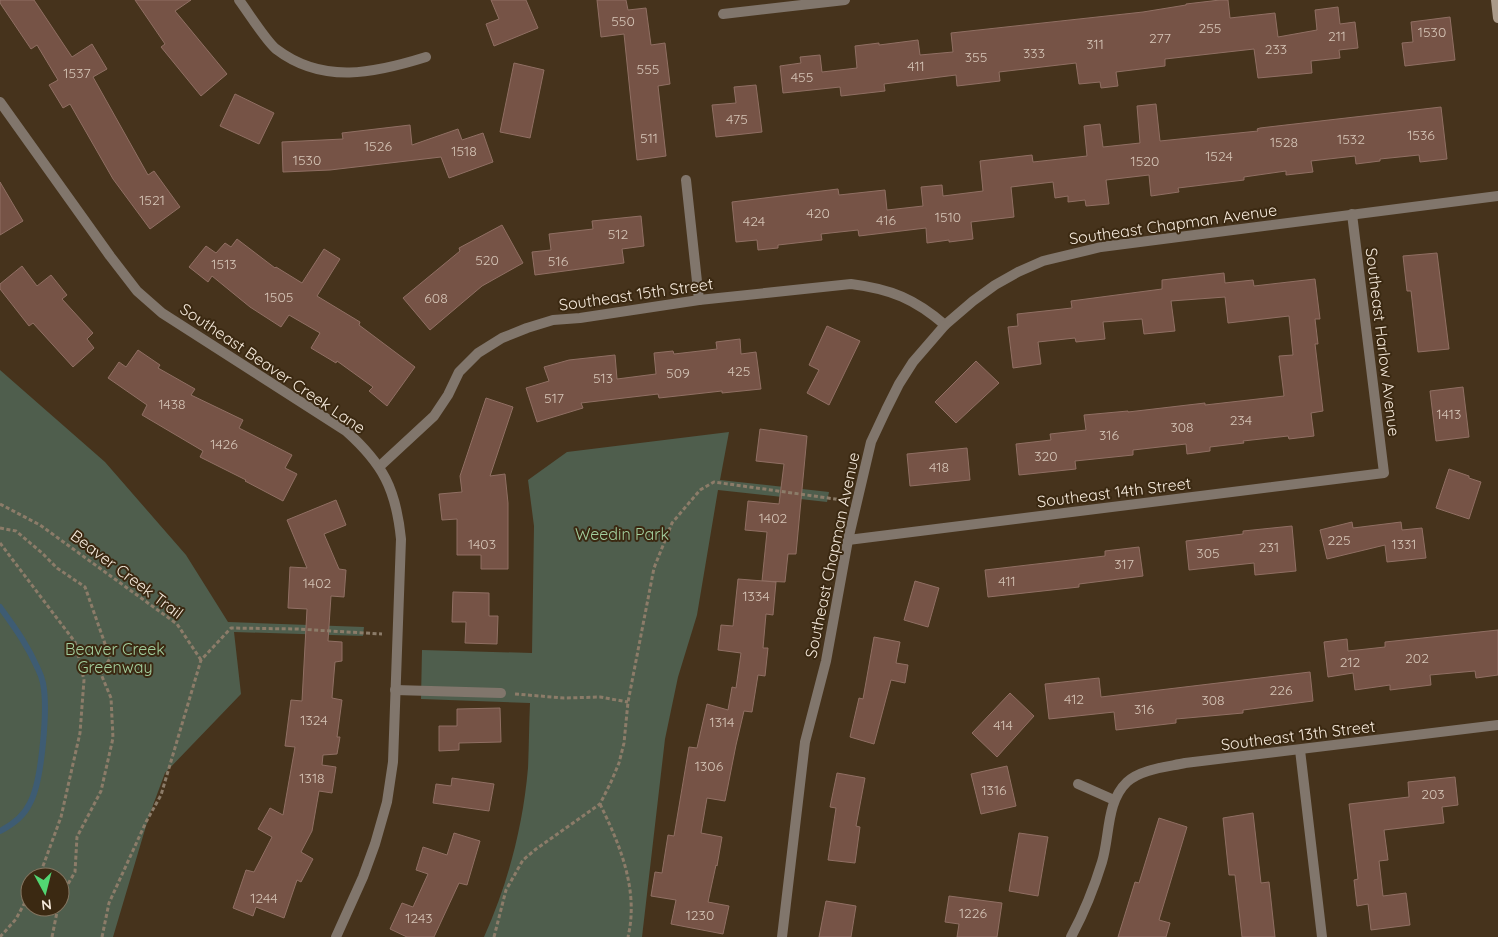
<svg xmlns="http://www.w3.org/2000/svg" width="1498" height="937" font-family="Quicksand,sans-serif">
<rect width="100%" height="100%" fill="#46331c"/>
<g fill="#4f5e4d" fill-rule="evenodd">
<path d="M 0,370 L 105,462 L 186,555 L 228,622 L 364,627 L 363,636 L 234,632 L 241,694 L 165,773 L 149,816 L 113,937 L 0,937 ZM 30,877 L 60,877 L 60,907 L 30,907 Z"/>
<path d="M 729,432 L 720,480 L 829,492 L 827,502 L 718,490 L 697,615 L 678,677 L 665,739 L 642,937 L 484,937 C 508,884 523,826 528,768 C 529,746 529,725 530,703 L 421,699 L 422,650 L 532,653 L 534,526 L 528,480 L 567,452 Z"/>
</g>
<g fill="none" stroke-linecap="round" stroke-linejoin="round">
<path stroke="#3e5c73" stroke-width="6" d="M 0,607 C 15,628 27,644 38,669 C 40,673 42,678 43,683 C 48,708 42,781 30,803 C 24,816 12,825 0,831"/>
</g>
<g fill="#765346" stroke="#906f63">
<path d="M 0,0 L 34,0 L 72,57 L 92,44 L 107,69 L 93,77 L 148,175 L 154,171 L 180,207 L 150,229 L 113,179 L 70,104 L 63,108 L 49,85 L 58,80 L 37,45 L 31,49 L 0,3 Z"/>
<path d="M 135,0 L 191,0 L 175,11 L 227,74 L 201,96 L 161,47 L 165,44 Z"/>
<path d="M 491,0 L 526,0 L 538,28 L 494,46 L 486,24 L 499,19 Z"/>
<path d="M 597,0 L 626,0 L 628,10 L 646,8 L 651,45 L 665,43 L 670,84 L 658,86 L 666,156 L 637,160 L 624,34 L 601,37 Z"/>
<path d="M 1220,0 L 1228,0 L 1230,18 L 1275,13 L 1278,37 L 1317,30 L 1315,10 L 1338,7 L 1340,24 L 1355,22 L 1358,48 L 1339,50 L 1340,58 L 1311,61 L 1312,73 L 1258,78 L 1254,49 L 1165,59 L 1165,66 L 1116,72 L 1118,86 L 1101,88 L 1100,82 L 1079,84 L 1076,63 L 999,72 L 1000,81 L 957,86 L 956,75 L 884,84 L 885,91 L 841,96 L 840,87 L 783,93 L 780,66 L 801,63 L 800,57 L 820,55 L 822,72 L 857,68 L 855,46 L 879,43 L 879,45 L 918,40 L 920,55 L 953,52 L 951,33 L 1143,12 L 1186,5 L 1186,4 Z"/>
<path d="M 1450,17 L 1455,60 L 1405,66 L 1402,43 L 1413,42 L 1411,22 Z"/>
<path d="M 514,63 L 544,70 L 530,138 L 500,132 Z"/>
<path d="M 756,85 L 762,132 L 716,137 L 712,105 L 736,103 L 734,87 Z"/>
<path d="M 235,94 L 274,113 L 259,144 L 220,126 Z"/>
<path d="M 1156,104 L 1160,141 L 1258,131 L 1257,129 L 1260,128 L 1441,107 L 1447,159 L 1420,162 L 1419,155 L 1380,159 L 1380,161 L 1356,164 L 1355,156 L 1311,161 L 1313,172 L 1286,175 L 1286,171 L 1244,177 L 1244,180 L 1178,188 L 1179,192 L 1151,196 L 1149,175 L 1106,180 L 1109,204 L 1086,206 L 1085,200 L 1068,202 L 1068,196 L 1055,198 L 1053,182 L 1011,187 L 1014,217 L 971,222 L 973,239 L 949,242 L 949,240 L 927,243 L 926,228 L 859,236 L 858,230 L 821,234 L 822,240 L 778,245 L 778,248 L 758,250 L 757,240 L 736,242 L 732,202 L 838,189 L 839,195 L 885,190 L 887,210 L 923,206 L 921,187 L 942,185 L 943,196 L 983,191 L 980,161 L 1032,155 L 1033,162 L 1087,156 L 1084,126 L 1100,124 L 1103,147 L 1140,143 L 1137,106 Z"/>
<path d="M 410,125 L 412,145 L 458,129 L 462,140 L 483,133 L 493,162 L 449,178 L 441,157 L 330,170 L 283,172 L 282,142 L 343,139 L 342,133 Z"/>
<path d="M 0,182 L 23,221 L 0,235 Z"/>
<path d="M 641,216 L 644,246 L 622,249 L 624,263 L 535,275 L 532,252 L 551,250 L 549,234 L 593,229 L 592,221 Z"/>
<path d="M 502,225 L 523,263 L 482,286 L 430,330 L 403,298 L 460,251 L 459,248 Z"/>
<path d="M 237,239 L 275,268 L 276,267 L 302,283 L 324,249 L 340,259 L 317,296 L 360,322 L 359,325 L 415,367 L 387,406 L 369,391 L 373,387 L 337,361 L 336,363 L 311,348 L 320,333 L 289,315 L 281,327 L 250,307 L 212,276 L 208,282 L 189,267 L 206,246 L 216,253 L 225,243 L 231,247 Z"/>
<path d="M 1437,253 L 1449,349 L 1418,352 L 1411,291 L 1407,291 L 1403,256 Z"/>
<path d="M 22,266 L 37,286 L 51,275 L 67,295 L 62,299 L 93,333 L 87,339 L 94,348 L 73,367 L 33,323 L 29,326 L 0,289 L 0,284 Z"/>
<path d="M 1224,273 L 1225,283 L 1253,280 L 1254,286 L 1315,279 L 1320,319 L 1315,319 L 1318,344 L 1315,344 L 1323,411 L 1311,413 L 1314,436 L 1289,439 L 1288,436 L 1243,441 L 1244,443 L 1210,447 L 1210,451 L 1187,454 L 1186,444 L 1133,450 L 1133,455 L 1075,461 L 1076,469 L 1019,475 L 1016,444 L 1051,440 L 1050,434 L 1086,430 L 1084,415 L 1128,411 L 1128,412 L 1205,403 L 1205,405 L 1284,396 L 1279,356 L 1293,355 L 1289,316 L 1228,323 L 1225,297 L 1171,301 L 1175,331 L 1144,334 L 1142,319 L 1103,322 L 1105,339 L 1076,342 L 1075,338 L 1038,342 L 1041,364 L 1013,368 L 1008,327 L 1018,326 L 1017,314 L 1072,308 L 1071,301 L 1162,289 L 1162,280 Z"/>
<path d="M 827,326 L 860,341 L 829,405 L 807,393 L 819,370 L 809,365 Z"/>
<path d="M 740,339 L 741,354 L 756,352 L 761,389 L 722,393 L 722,391 L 659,398 L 658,394 L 581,403 L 583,408 L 537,422 L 526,388 L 549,381 L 544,367 L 569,360 L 615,355 L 617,379 L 656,374 L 654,353 L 673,351 L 674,354 L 717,349 L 716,342 Z"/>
<path d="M 138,350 L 160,365 L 158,368 L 195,389 L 191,395 L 243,420 L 239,428 L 292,455 L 285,468 L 297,474 L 283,501 L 245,481 L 246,480 L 200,457 L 203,451 L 142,415 L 147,405 L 108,378 L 119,362 L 126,367 Z"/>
<path d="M 976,361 L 999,383 L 956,423 L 935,402 Z"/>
<path d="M 1463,387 L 1469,437 L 1436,441 L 1430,391 Z"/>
<path d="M 486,398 L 513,407 L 490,476 L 505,474 L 508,503 L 508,569 L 481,569 L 481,555 L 457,555 L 457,519 L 442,520 L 439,494 L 462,492 L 460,476 Z"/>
<path d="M 760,429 L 807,436 L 796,554 L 788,554 L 785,582 L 762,581 L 767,532 L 745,530 L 748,501 L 779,504 L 784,464 L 756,461 Z"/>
<path d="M 967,448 L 970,480 L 910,486 L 907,454 Z"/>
<path d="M 1449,469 L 1469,476 L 1469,478 L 1481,482 L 1469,519 L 1436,508 Z"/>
<path d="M 336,500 L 346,525 L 324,534 L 339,569 L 346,570 L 344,597 L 331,596 L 328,641 L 342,642 L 342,661 L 335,662 L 332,698 L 342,700 L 337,737 L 340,737 L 337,754 L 323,755 L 322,765 L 336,767 L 332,793 L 319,791 L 312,831 L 301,852 L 313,859 L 301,882 L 297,880 L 284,918 L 256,907 L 253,916 L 233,908 L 246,870 L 254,872 L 272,837 L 258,829 L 270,808 L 283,815 L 295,747 L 285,746 L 291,700 L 302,701 L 307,609 L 288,608 L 290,567 L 307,568 L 287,520 Z"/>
<path d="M 1352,522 L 1353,528 L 1401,522 L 1402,530 L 1422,528 L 1426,558 L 1387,562 L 1385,545 L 1327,559 L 1320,530 Z"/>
<path d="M 1292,526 L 1296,571 L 1255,575 L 1254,563 L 1189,570 L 1186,541 L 1243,534 L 1243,531 Z"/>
<path d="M 1139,547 L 1143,576 L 1079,584 L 1079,587 L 988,597 L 985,570 L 1105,556 L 1105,551 Z"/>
<path d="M 738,579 L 776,582 L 773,615 L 766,614 L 763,648 L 768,648 L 765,676 L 758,675 L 752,712 L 744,711 L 736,745 L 725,801 L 707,798 L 701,833 L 722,837 L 717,866 L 716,865 L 708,902 L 729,906 L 723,934 L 671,924 L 676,900 L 651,896 L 655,872 L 662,873 L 668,835 L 674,836 L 689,747 L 697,748 L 707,704 L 728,710 L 732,687 L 736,688 L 741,653 L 718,650 L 721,625 L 733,626 Z"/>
<path d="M 915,581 L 939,588 L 928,627 L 904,620 Z"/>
<path d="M 453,592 L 489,593 L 489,616 L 498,616 L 497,644 L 465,643 L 466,622 L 452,622 Z"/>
<path d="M 1498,630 L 1498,675 L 1476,678 L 1475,671 L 1430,675 L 1431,685 L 1390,690 L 1390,685 L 1355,690 L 1353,673 L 1328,677 L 1324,642 L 1347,639 L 1348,651 L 1385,647 L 1385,642 Z"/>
<path d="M 874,637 L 900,642 L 896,663 L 908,665 L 905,683 L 891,680 L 874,744 L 850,737 L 859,698 L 863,699 Z"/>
<path d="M 1310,672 L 1313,701 L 1243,710 L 1243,713 L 1176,719 L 1176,723 L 1116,730 L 1114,712 L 1049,719 L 1045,684 L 1099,678 L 1101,697 Z"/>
<path d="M 1010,693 L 1034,716 L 997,757 L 972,733 Z"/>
<path d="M 500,708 L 501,742 L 459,743 L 459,750 L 439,751 L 439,726 L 457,726 L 457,709 Z"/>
<path d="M 1007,766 L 1016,806 L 981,814 L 971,774 Z"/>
<path d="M 837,773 L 865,778 L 856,826 L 860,827 L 855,863 L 828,860 L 836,808 L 830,807 Z"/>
<path d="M 1455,777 L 1458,805 L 1442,807 L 1444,823 L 1384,830 L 1388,860 L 1379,861 L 1383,896 L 1406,893 L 1410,925 L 1371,930 L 1368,904 L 1357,906 L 1354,880 L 1358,879 L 1349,804 L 1409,797 L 1408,782 Z"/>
<path d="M 452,778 L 494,784 L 489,811 L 433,803 L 436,784 L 451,786 Z"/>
<path d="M 1253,813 L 1261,883 L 1269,882 L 1275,937 L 1242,937 L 1235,875 L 1229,875 L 1223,818 Z"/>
<path d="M 1159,818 L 1187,827 L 1159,920 L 1170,923 L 1166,937 L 1118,937 L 1135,882 L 1139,883 Z"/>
<path d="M 454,833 L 480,841 L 467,885 L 459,883 L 434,937 L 407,937 L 390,929 L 402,903 L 413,907 L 428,874 L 416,870 L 423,847 L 447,855 Z"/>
<path d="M 1019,833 L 1048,837 L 1038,896 L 1009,891 Z"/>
<path d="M 949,896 L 1002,903 L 997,937 L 957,937 L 959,924 L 945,922 Z"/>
<path d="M 826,901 L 856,906 L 851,937 L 819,937 Z"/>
</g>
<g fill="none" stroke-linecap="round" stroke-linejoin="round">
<g stroke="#8c7c69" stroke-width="3" stroke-dasharray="4 2.5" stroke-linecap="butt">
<path d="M 0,504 L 40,525 L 177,624 L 201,660"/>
<path d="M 0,528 L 16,531 L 42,553 L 57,568 L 85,587 L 110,658 L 101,674 L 111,698 L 113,738 L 101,791 L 77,837 L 75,872 L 60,898"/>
<path d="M 0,543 L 75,642 L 84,680 L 80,733 L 61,817 L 39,877"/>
<path d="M 515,694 L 564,698 L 600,697 L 628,702"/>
<path d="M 600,804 C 620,845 639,890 628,937"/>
<path d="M 0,937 L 16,919 L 30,893"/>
<path d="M 52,937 L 58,907"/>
<path d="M 102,937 L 109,903 L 146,822 L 161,795 L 201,660 L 231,628 L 297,629 L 382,634"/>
<path d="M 494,937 L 506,890 L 523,860 L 536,849 L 600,804 L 611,782 L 619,763 L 624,743 L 628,702 L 654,568 L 672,523 L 700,490 L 714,482 L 842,500"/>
</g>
<path stroke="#81766c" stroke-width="10" d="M 395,690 L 501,693"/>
<g stroke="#81766c" stroke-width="10">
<path d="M 239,0 C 248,12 266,41 276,49 C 323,85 375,73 426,57"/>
<path d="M 723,14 L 845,0"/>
<path d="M 0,102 L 110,256 L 137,291 L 162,313 L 346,431 C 383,464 396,489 401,539 L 393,762 L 387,802 L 375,844 L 363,877 L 336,937"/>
<path d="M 686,180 L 699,300"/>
<path d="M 380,466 L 434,416 L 448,395 L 459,372 L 478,353 L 502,338 L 527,328 L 553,320 L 580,318 L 699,300 L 851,284 C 891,289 915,299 945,325"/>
<path d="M 848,540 L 1384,473 L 1352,214"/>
<path d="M 1300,750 L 1322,937"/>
<path d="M 1078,784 L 1114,800"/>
<path d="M 782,937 L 805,742 L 826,661 L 848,540 L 871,442 L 886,410 L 899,384 L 913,362 L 945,325 L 973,301 L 995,285 L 1018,272 L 1043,261 L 1101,247 L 1498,196"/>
<path d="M 1071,937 C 1084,913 1094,888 1102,862 C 1110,836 1106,802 1127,782 C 1141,769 1167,767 1185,763 L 1498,725"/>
</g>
<path stroke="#aa9a89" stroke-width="10" d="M 1496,0 L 1498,18"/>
</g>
<g text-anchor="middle" stroke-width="4" stroke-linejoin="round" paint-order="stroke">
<g font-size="14" fill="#d5c4b6">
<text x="623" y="26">550</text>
<text x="1210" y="33">255</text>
<text x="1432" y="37">1530</text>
<text x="1337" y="41">211</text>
<text x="1160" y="43">277</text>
<text x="1095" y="49">311</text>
<text x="1276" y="54">233</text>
<text x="1034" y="58">333</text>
<text x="976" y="62">355</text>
<text x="916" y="71">411</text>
<text x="648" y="74">555</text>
<text x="77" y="78">1537</text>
<text x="802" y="82">455</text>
<text x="737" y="124">475</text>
<text x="1421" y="140">1536</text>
<text x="649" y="143">511</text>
<text x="1351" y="144">1532</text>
<text x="1284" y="147">1528</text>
<text x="378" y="151">1526</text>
<text x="464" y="156">1518</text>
<text x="1219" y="161">1524</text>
<text x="307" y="165">1530</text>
<text x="1145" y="166">1520</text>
<text x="152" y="205">1521</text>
<text x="818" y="218">420</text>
<text x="948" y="222">1510</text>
<text x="886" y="225">416</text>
<text x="754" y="226">424</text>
<text x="618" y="239">512</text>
<text x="487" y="265">520</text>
<text x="558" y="266">516</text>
<text x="224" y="269">1513</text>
<text x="279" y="302">1505</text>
<text x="436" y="303">608</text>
<text x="739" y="376">425</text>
<text x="678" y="378">509</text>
<text x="603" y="383">513</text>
<text x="554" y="403">517</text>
<text x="172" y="409">1438</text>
<text x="1449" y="419">1413</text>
<text x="1241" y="425">234</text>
<text x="1182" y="432">308</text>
<text x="1109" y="440">316</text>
<text x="224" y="449">1426</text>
<text x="1046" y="461">320</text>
<text x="939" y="472">418</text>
<text x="773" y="523">1402</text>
<text x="1339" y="545">225</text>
<text x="482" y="549">1403</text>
<text x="1404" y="549">1331</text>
<text x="1269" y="552">231</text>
<text x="1208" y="558">305</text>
<text x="1124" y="569">317</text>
<text x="1007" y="586">411</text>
<text x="317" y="588">1402</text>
<text x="756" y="601">1334</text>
<text x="1417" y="663">202</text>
<text x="1350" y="667">212</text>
<text x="1281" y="695">226</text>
<text x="1074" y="704">412</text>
<text x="1213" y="705">308</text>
<text x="1144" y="714">316</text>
<text x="314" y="725">1324</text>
<text x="722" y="727">1314</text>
<text x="1003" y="730">414</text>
<text x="709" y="771">1306</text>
<text x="312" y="783">1318</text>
<text x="994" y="795">1316</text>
<text x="1433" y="799">203</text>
<text x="264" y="903">1244</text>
<text x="973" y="918">1226</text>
<text x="700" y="920">1230</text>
<text x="419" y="923">1243</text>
</g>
<g font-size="16" fill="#f5e9db" stroke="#3b2912">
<text transform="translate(1173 224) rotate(-8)" y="6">Southeast Chapman Avenue</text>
<text transform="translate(636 294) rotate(-8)" y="6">Southeast 15th Street</text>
<text transform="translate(1383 342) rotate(83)" y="6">Southeast Harlow Avenue</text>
<text transform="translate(273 368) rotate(34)" y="6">Southeast Beaver Creek Lane</text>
<text transform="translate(1114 492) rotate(-7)" y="6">Southeast 14th Street</text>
<text transform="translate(832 555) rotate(-78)" y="6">Southeast Chapman Avenue</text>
<text transform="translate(127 574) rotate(37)" y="6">Beaver Creek Trail</text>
<text transform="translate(1298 735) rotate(-7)" y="6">Southeast 13th Street</text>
</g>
<g font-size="16" fill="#a3cf9e" stroke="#3b2912">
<text x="622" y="540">Weedin Park</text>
<text x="115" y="655">Beaver Creek<tspan x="115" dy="18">Greenway</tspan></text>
</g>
</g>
<g transform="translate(45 892) rotate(173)"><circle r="24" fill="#3b2912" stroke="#857662"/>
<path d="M0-4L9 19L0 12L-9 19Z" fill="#52d673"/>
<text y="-8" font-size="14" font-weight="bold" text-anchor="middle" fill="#f5e9db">N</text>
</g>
</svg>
